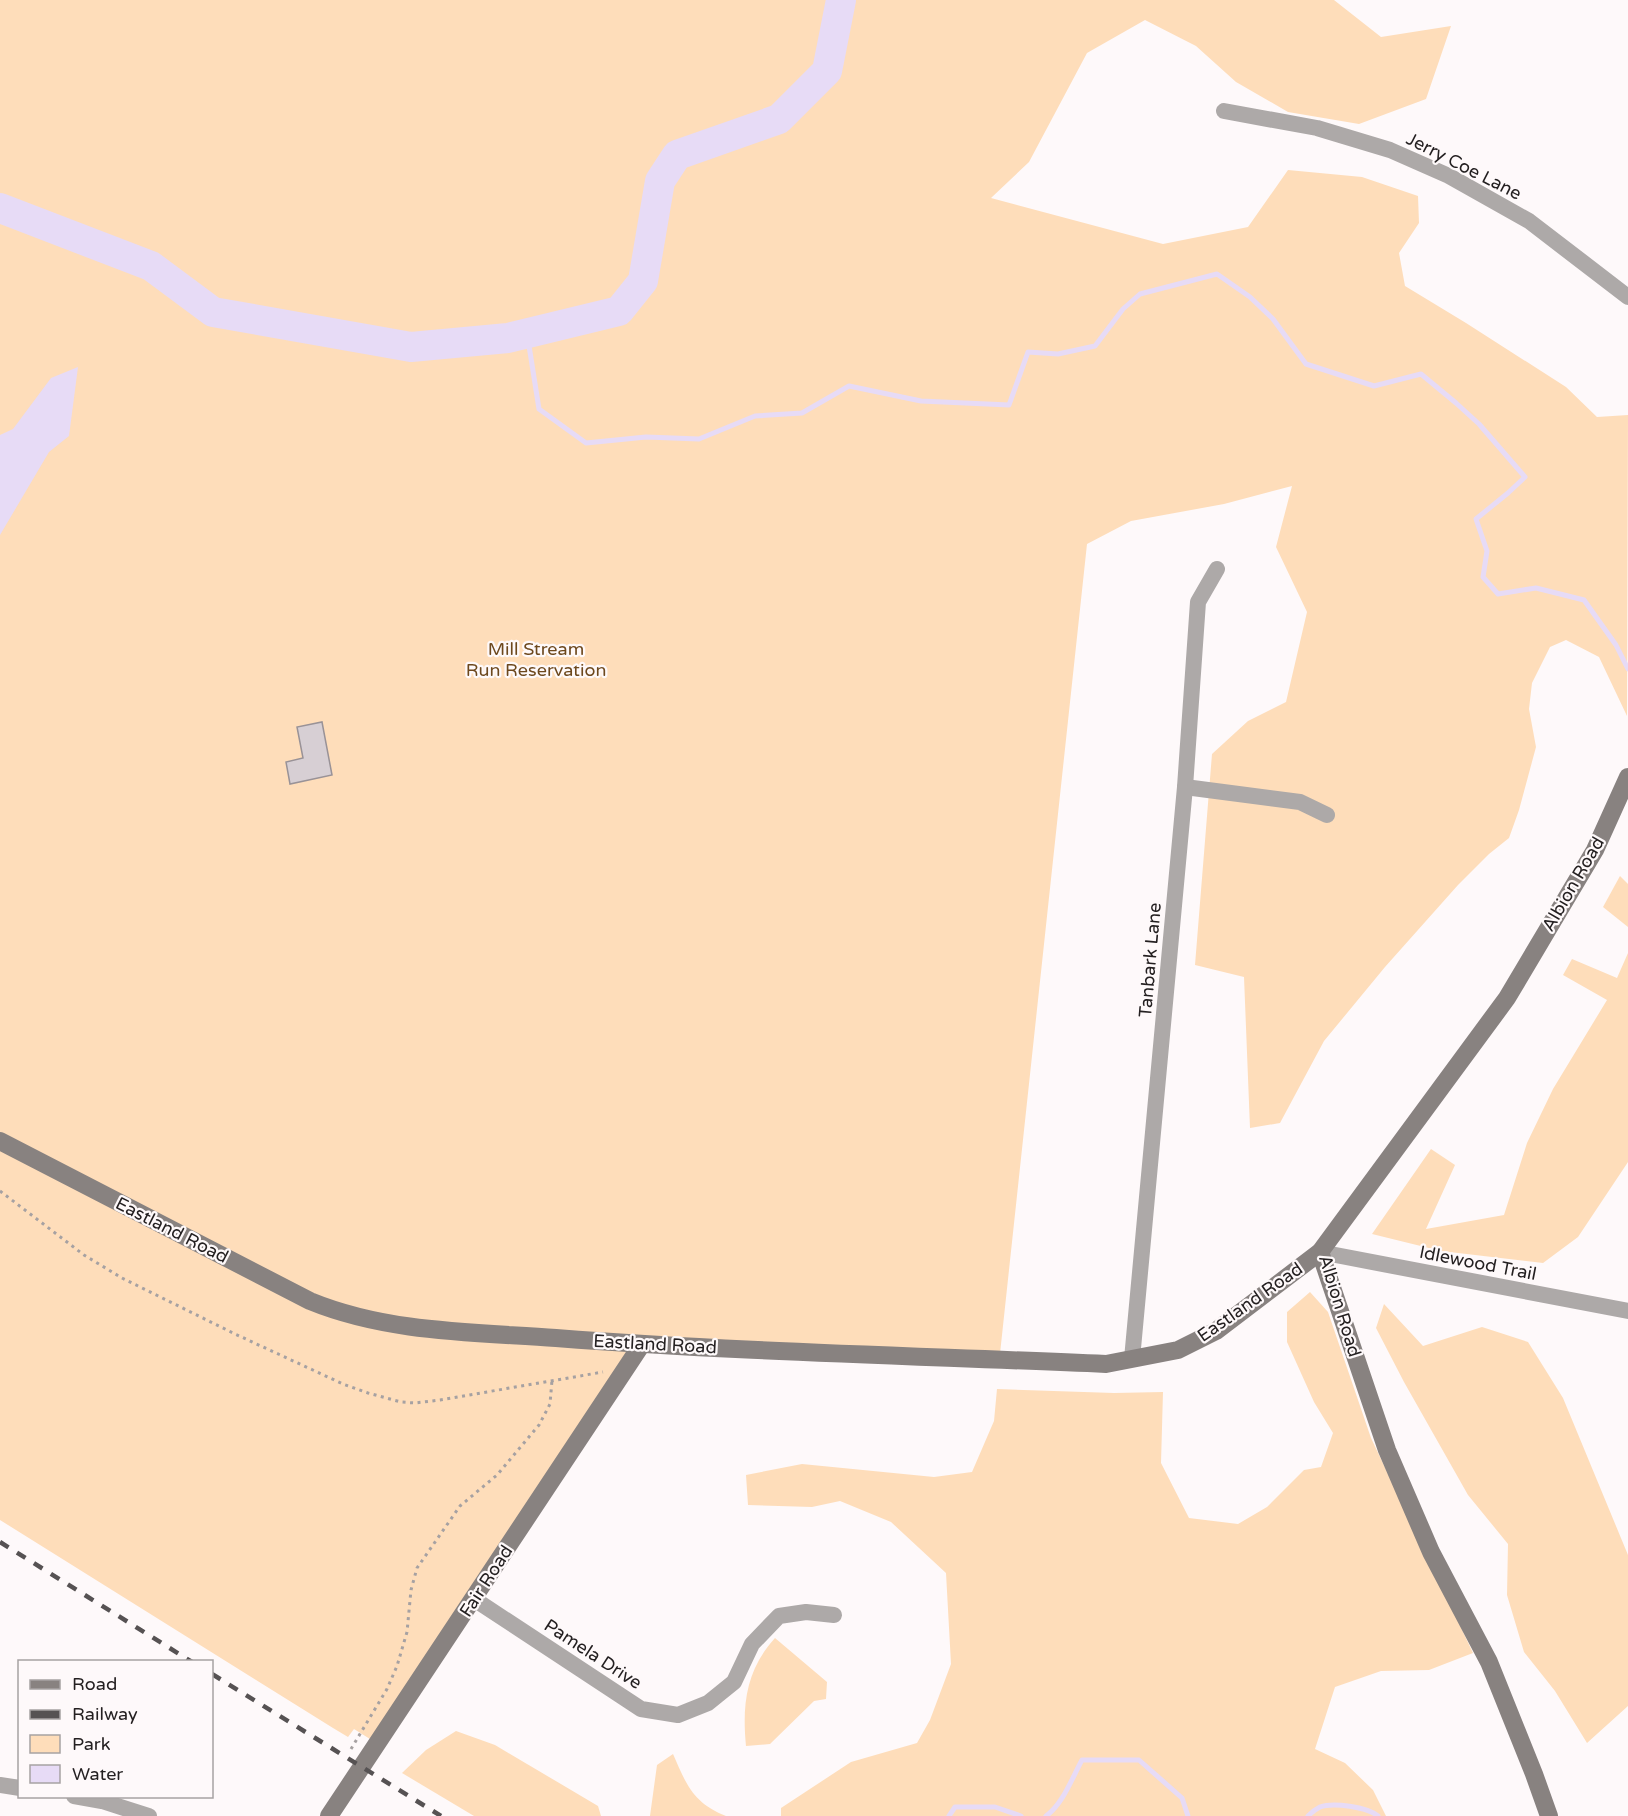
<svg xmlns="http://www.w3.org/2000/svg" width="1628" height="1816" font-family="'Varela Round',sans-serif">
<rect width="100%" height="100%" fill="#fef9fa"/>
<g fill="#feddba">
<path d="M 0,0 L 1334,0 L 1381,37 L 1451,26 L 1426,99 L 1359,124 L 1288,112 L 1236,82 L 1196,46 L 1145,20 L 1087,53 L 1029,162 L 991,198 L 1163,244 L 1248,227 L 1288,170 L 1362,177 L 1418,196 L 1419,223 L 1399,253 L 1405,286 L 1466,323 L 1566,387 L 1597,417 L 1628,415 L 1627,716 L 1599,657 L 1566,640 L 1550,647 L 1532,683 L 1529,709 L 1536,747 L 1519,810 L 1509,838 L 1489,854 L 1458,885 L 1385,967 L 1324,1041 L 1280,1123 L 1250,1128 L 1244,977 L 1195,965 L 1212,754 L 1248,721 L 1286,702 L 1307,612 L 1276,547 L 1292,486 L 1224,504 L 1131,521 L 1087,544 L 999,1363 L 647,1344 L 378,1744 L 354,1729 L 348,1737 L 333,1728 L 0,1520 Z"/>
<path d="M 1620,876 L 1628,884 L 1628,927 L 1603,907 Z"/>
<path d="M 1628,953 L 1628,1162 L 1578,1237 L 1543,1263 L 1441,1251 L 1372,1234 L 1431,1149 L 1455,1165 L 1426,1229 L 1504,1215 L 1527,1143 L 1553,1089 L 1607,1000 L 1563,975 L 1572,959 L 1617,978 Z"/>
<path d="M 1310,1292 L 1328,1312 L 1371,1438 L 1473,1653 L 1429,1670 L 1381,1671 L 1335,1687 L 1315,1749 L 1345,1763 L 1373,1790 L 1386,1816 L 781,1816 L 781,1808 L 851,1762 L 917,1743 L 930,1720 L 951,1664 L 946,1573 L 891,1522 L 840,1501 L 812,1507 L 748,1505 L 746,1475 L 802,1464 L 934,1477 L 972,1472 L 994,1421 L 997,1389 L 1114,1393 L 1163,1392 L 1161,1463 L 1189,1518 L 1238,1524 L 1267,1507 L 1304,1470 L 1321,1467 L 1333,1433 L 1314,1402 L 1287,1342 L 1287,1312 Z"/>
<path d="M 1384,1304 L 1423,1346 L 1482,1327 L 1528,1342 L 1563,1398 L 1628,1555 L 1628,1706 L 1587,1743 L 1555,1691 L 1524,1652 L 1507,1595 L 1508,1544 L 1468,1495 L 1404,1382 L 1376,1328 Z"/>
<path d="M 775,1638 L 827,1682 L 826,1699 L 814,1701 L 770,1744 L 746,1746 C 742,1705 746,1670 775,1638 Z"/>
<path d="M 456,1731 L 495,1745 L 598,1806 L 601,1816 L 474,1816 L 402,1773 L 426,1750 Z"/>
<path d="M 673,1754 C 686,1784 693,1803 726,1816 L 650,1816 L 657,1765 Z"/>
</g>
<path fill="#e7dbf6" d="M 78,367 L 69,436 L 49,452 L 0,535 L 0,435 L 13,429 L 51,378 Z"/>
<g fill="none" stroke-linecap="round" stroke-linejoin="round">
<g stroke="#e7dbf6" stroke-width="5">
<path d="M 527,333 L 539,409 L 586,443 L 646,437 L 699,439 L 755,416 L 802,413 L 849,386 L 921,401 L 1009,405 L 1028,352 L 1058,354 L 1095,346 L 1123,309 L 1140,294 L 1217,274 L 1250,297 L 1273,319 L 1306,364 L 1374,386 L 1421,374 L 1456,403 L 1479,424 L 1525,477 L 1508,493 L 1476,519 L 1487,551 L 1483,577 L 1498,594 L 1536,588 L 1584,600 L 1616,645 L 1628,669"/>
<path d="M 949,1816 L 955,1807 L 995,1807 L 1021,1816"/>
<path d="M 1046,1816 C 1063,1804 1072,1778 1082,1760 L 1139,1760 L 1182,1798 L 1188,1816"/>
<path d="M 1308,1816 C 1311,1813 1316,1809 1320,1807 C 1333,1802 1367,1807 1378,1816"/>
</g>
<path stroke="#e7dbf6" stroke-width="30" d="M 0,208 L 151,266 L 213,312 L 411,347 L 508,338 L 619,311 L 643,281 L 660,181 L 677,155 L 779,119 L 827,71 L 841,0"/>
</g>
<path fill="#d7cfd4" stroke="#999297" stroke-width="1.5" d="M 322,722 L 332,775 L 290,784 L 286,762 L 303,758 L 297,727 Z"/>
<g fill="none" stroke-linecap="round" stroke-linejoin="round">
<g stroke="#a6a1a2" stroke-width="3" stroke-dasharray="3 4.5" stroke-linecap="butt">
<path d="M 0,1191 L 84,1255 L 122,1278 L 235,1334 L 343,1384 L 368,1393 L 401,1402 L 415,1403 L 440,1400 L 603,1372"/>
<path d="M 351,1749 L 387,1689 L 397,1666 L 407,1632 L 411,1590 L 417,1568 L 460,1506 L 497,1475 L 539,1425 L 550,1404 L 552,1380"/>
</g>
<g stroke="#ada9a8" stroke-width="16">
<path d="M 1224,111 L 1317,128 L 1390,150 L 1449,176 L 1529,221 L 1628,297"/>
<path d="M 1185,787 L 1300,802 L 1327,815"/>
<path d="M 1320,1252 L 1628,1311"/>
<path d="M 1132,1359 L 1185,787 L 1198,602 L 1217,569"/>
<path d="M 474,1599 L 641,1709 L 678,1715 L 708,1703 L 734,1682 L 752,1644 L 779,1616 L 806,1612 L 834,1615"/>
<path d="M 0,1785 L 20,1788"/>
<path d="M 74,1796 L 102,1801 L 149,1816"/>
</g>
<g stroke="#888280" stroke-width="18">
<path d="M 0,1141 L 310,1301 C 388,1333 474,1332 556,1338 C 739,1352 923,1356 1106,1364 L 1178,1350 L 1216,1331 L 1320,1252 L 1507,998 L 1595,850 L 1628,777"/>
<path d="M 1320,1252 L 1387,1450 L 1431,1552 L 1489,1662 L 1534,1774 L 1549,1816"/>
<path d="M 329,1816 L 642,1344"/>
</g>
<g stroke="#565253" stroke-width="4.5" stroke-dasharray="10 10" stroke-linecap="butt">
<path d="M 0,1542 L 192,1662"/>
<path d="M 212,1674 L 441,1816"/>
</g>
</g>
<g text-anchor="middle" stroke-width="4.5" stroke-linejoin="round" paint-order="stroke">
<g font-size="18" fill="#242021" stroke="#fef9fa">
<text transform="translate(1464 166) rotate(27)" y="6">Jerry Coe Lane</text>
<text transform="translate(1573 884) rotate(-60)" y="6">Albion Road</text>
<text transform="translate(1150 960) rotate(-85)" y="6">Tanbark Lane</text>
<text transform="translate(172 1230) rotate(27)" y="6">Eastland Road</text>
<text transform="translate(1478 1263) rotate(11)" y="6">Idlewood Trail</text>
<text transform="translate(1250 1302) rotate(-35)" y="6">Eastland Road</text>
<text transform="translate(1340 1306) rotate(73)" y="6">Albion Road</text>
<text transform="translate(655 1344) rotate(3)" y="6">Eastland Road</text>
<text transform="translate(486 1581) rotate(-57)" y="6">Fair Road</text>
<text transform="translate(593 1654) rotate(33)" y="6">Pamela Drive</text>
</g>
<g font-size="18" fill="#6d481d" stroke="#fef9fa">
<text x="536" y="655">Mill Stream<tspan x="536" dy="21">Run Reservation</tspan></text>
</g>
</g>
<rect x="18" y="1660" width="195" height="138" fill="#fef9fa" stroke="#a7a2a3" stroke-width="1.5"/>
<rect x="30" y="1680" width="30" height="9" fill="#888280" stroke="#a7a2a3" stroke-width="1.5"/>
<text x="72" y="1690" font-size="18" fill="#242021">Road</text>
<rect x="30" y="1710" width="30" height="9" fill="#565253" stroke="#a7a2a3" stroke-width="1.5"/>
<text x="72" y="1720" font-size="18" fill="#242021">Railway</text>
<rect x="30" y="1735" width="30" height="18" fill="#feddba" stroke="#a7a2a3" stroke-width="1.5"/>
<text x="72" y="1750" font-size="18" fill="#242021">Park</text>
<rect x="30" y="1765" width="30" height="18" fill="#e7dbf6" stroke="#a7a2a3" stroke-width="1.5"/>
<text x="72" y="1780" font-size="18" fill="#242021">Water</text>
</svg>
